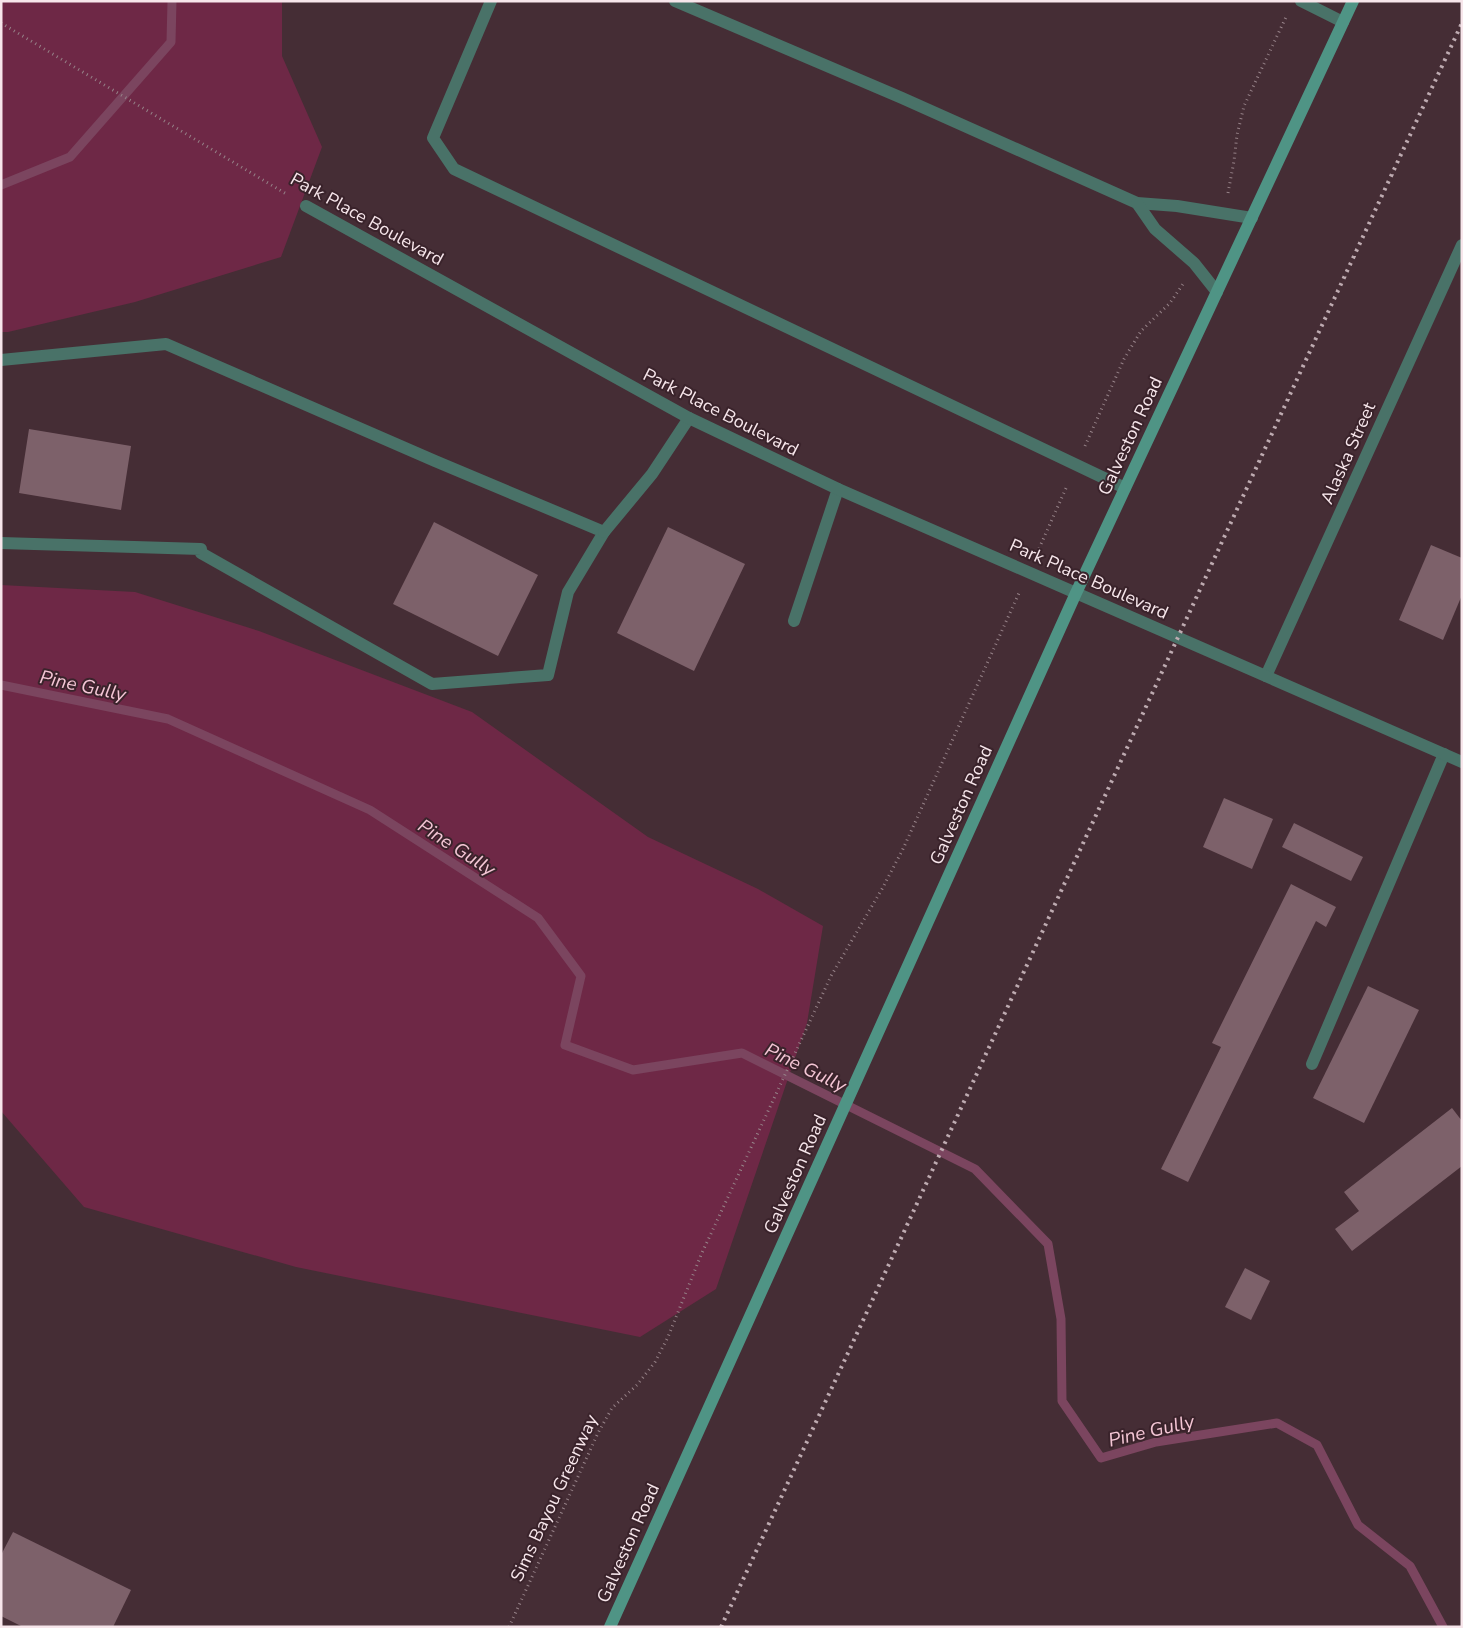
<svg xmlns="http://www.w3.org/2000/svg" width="1463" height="1628" font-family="'Nunito Sans',sans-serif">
<rect width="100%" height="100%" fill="#452d35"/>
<g fill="#6e2846">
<path d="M 1,1 L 282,1 L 282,56 L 322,147 L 281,257 L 135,302 L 8,332 L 1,332 Z"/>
<path d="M 1,585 L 135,592 L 259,631 L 472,712 L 648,837 L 758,889 L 823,926 L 807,1023 L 716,1289 L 640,1337 L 296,1267 L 84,1207 L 1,1111 Z"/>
</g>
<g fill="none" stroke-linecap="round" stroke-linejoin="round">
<g stroke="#7b455f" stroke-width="9">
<path d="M 1,185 L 70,157 L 171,42 L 172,1"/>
<path d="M 1,685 L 168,719 L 370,810 L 538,918 L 581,976 L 565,1045 L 633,1070 L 742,1053 L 975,1169 L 1048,1244 L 1061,1319 L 1062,1401 L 1101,1458 L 1156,1442 L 1277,1423 L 1317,1445 L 1358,1525 L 1410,1566 L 1443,1627"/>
</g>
</g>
<g fill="#7d616a">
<path d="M 29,429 L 131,446 L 121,510 L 19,493 Z"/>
<path d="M 434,522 L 538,575 L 498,656 L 393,604 Z"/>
<path d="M 668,527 L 745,564 L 694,671 L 617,633 Z"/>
<path d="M 1431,545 L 1462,558 L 1462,595 L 1443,640 L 1399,620 Z"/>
<path d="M 1224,798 L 1273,819 L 1252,869 L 1203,847 Z"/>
<path d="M 1294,823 L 1363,857 L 1351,881 L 1282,847 Z"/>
<path d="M 1291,884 L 1336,907 L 1326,927 L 1316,921 L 1188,1182 L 1161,1169 L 1221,1047 L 1212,1043 Z"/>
<path d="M 1368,986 L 1419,1010 L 1364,1123 L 1313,1098 Z"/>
<path d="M 1452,1108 L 1462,1121 L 1462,1166 L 1352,1251 L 1335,1229 L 1359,1211 L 1344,1192 Z"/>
<path d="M 1245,1268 L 1270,1281 L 1251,1320 L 1225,1307 Z"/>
<path d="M 13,1532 L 131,1590 L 113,1627 L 23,1627 L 1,1616 L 1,1555 Z"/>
</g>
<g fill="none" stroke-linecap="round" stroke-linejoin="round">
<g stroke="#968288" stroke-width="3" stroke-dasharray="1 4" stroke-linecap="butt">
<path d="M 1,23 L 288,195"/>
<path d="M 1228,193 L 1234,161 L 1237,135 L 1244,106 L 1287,15"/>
<path d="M 1085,446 L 1124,359 L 1141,331 L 1170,303 L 1183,284"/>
<path d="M 1037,553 L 1067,486"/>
<path d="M 509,1627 L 598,1433 L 612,1408 L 637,1385 L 655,1362 L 668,1337 L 701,1255 L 831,976 L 882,889 L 903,849 L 1019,593"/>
</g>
<g stroke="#497268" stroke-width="12">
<path d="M 491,1 L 433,138 L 454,169 L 1125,488"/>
<path d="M 675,1 L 902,98 L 1137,203 L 1177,206 L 1252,218"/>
<path d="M 1301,1 L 1343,22"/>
<path d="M 1137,203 L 1155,229 L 1194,263 L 1217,292"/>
<path d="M 1,360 L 166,344 L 435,461 L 604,532 L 568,592 L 548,675 L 432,684 L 201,553 L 201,549 L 1,543"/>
<path d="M 604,532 L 652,474 L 689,418"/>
<path d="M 794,621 L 838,489"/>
<path d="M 1312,1064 L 1444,754"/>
</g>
<g stroke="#497268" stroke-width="12">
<path d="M 306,206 L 689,418 L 838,489 L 1076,593"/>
<path d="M 1266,676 L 1462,245"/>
</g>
<path stroke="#497268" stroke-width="12" d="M 1076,593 L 1462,762"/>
<path stroke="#4f9485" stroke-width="12" d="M 610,1627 L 1076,593 L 1353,1"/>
<path stroke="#beabb1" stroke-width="4" stroke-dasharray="2.5 5" stroke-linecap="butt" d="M 721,1627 C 969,1093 1214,557 1462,23"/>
</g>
<g text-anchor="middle" stroke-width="4" stroke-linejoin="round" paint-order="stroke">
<g font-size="18" fill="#f7e6eb" stroke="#3a232b">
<text transform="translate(367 219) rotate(29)" y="6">Park Place Boulevard</text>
<text transform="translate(721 412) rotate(27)" y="6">Park Place Boulevard</text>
<text transform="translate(1130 436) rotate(-65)" y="6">Galveston Road</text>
<text transform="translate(1348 453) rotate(-66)" y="6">Alaska Street</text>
<text transform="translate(1089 579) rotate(24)" y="6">Park Place Boulevard</text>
<text transform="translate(961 805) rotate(-66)" y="6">Galveston Road</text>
<text transform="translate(795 1174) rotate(-66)" y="6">Galveston Road</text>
<text transform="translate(554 1498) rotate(-65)" y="6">Sims Bayou Greenway</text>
<text transform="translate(628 1543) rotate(-66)" y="6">Galveston Road</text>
</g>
<g font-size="19" font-style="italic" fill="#f4c6d5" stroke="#3a232b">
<text transform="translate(83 685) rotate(12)" y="7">Pine Gully</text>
<text transform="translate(457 847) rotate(33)" y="7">Pine Gully</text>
<text transform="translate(806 1067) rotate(26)" y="7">Pine Gully</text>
<text transform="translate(1151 1430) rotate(-13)" y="7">Pine Gully</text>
</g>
</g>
<rect width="1463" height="1628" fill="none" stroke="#f7e6eb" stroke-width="5"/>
</svg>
